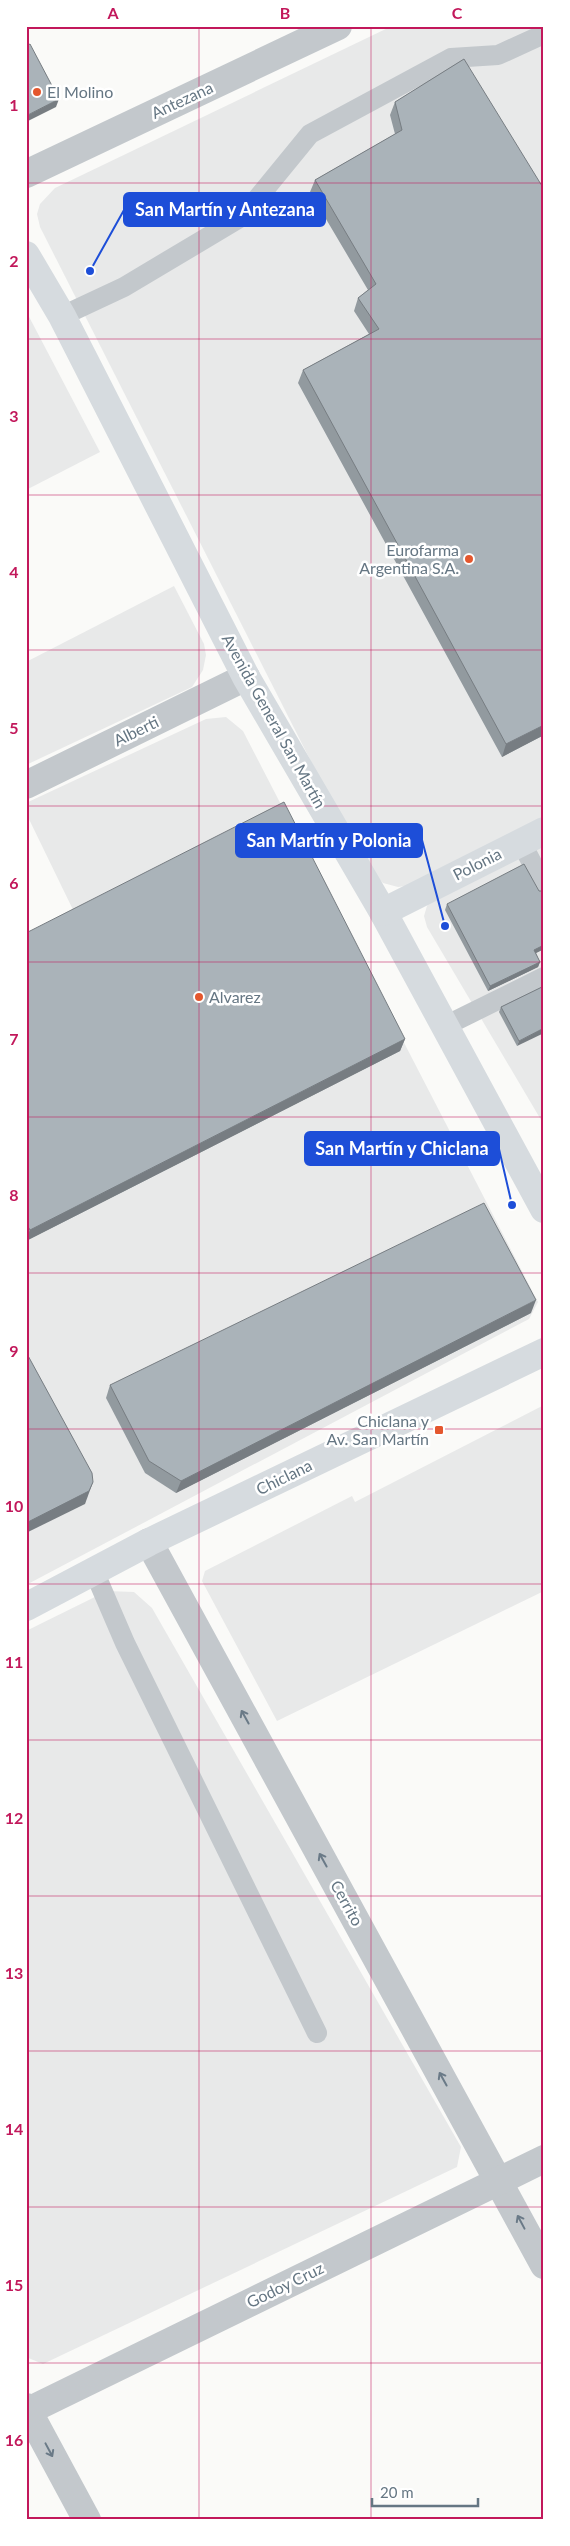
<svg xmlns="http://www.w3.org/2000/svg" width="570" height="2546" font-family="Lato,sans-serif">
<rect width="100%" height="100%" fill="#fafaf8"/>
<g fill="#e8e9e9">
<path d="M 392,26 L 544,26 L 544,820 L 412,885 L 398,887 L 383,883 L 363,864 L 40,227 L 37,214 L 40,204 L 55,188 Z"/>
<path d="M 26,311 L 100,452 L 26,490 Z"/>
<path d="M 174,586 L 204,644 L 206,655 L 203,670 L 192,687 L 26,765 L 26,662 Z"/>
<path d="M 226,717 L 243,731 L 538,1302 L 529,1319 L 26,1585 L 26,943 L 77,918 L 26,813 L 26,803 L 206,719 Z"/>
<path d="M 544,843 L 544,1125 L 427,927 L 424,916 L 427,906 L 432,899 Z"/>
<path d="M 544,1405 L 544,1591 L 277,1721 L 202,1581 L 205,1571 L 352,1496 L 355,1502 Z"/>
<path d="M 107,1591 L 134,1592 L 152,1608 L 461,2147 L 457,2167 L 43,2364 L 26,2357 L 26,1631 Z"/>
</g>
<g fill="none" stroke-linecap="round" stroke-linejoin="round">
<g stroke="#c3c8cc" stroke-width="20">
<path d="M 62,316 L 124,287 L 243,216 L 310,134 L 451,58 L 498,55 L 544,34"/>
<path d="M 521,842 L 544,886"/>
<path d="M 445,1026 L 544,977"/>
<path d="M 94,1571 L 125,1643 L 317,2033"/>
</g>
<g stroke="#c3c8cc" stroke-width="28">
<path d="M 26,174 L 338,26"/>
<path d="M 26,785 L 246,677"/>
<path d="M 149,1542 L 544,2265"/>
<path d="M 26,2407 L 87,2520"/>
<path d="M 26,2412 L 544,2159"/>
</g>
<g stroke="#d6dbdf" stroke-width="28">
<path d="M 26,255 L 62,316 L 246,677 L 383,912 L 544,1209"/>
<path d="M 383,912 L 544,831"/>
<path d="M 26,1607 L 149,1542 L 544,1352"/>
</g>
</g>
<g fill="#929a9f">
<path d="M 464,59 L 544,735 L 502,757 L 298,383 L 303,370 L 369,334 L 354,311 L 358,298 L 368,290 L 310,192 L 315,180 L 395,134 L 390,115 L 395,102 Z"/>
<path d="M 544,891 L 544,949 L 536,953 L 540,962 L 538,967 L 488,991 L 445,910 L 447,904 Z"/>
<path d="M 26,933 L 405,1039 L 400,1051 L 26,1241 Z"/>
<path d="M 544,986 L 517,1046 L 499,1012 L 501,1007 Z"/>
<path d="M 531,1313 L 176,1493 L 145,1473 L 106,1398 L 110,1385 Z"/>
</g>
<g fill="#777d82">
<path d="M 59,99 L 56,107 L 26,122 L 26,116 Z"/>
<path d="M 544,725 L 544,735 L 502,757 L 506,744 Z"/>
<path d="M 544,945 L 544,949 L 532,955 L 534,950 Z"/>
<path d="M 540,962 L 538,967 L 488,991 L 490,986 Z"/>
<path d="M 544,1028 L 544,1033 L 517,1046 L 519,1041 Z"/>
<path d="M 405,1039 L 400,1051 L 26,1241 L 26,1239 L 30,1230 Z"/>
<path d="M 536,1300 L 531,1313 L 176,1493 L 181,1481 Z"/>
<path d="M 93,1482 L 85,1504 L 26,1533 L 26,1523 Z"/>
</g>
<g fill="#aab3b9" stroke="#777d82">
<path d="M 30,44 L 59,99 L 26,116 L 26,46 Z"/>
<path d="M 464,59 L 542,186 L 544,185 L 544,725 L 506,744 L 303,370 L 379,329 L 358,298 L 376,284 L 315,180 L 402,130 L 395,102 Z"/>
<path d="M 284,802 L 405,1039 L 30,1230 L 26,1223 L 26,933 Z"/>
<path d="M 524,864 L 539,891 L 544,891 L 544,945 L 534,950 L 540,962 L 490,986 L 447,904 Z"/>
<path d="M 544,986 L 544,1028 L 519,1041 L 501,1007 Z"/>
<path d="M 484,1203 L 536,1300 L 181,1481 L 149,1461 L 110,1385 Z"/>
<path d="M 26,1352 L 92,1473 L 93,1482 L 89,1491 L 26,1523 Z"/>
</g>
<defs><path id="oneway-shaft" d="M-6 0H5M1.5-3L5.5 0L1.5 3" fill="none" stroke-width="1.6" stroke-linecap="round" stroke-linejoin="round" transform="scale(1.25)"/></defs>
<g stroke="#6a7a87">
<use href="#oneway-shaft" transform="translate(245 1717) rotate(-119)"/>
<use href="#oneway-shaft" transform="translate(323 1860) rotate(-119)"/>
<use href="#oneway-shaft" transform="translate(443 2079) rotate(-119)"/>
<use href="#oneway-shaft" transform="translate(521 2222) rotate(-118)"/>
<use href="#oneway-shaft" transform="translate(49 2450) rotate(62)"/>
</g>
<path fill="none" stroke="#c2185b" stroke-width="1" stroke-opacity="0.55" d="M 199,26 L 199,2520M 371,26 L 371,2520M 26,183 L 544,183M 26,339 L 544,339M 26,495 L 544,495M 26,650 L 544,650M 26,806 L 544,806M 26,962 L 544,962M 26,1117 L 544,1117M 26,1273 L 544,1273M 26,1429 L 544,1429M 26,1584 L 544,1584M 26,1740 L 544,1740M 26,1896 L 544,1896M 26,2051 L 544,2051M 26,2207 L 544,2207M 26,2363 L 544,2363"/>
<g fill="#e4572e" stroke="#fff" stroke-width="2">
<circle cx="37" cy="92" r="5"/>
<circle cx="469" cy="559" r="5"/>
<circle cx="199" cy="997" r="5"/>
<rect x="434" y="1425" width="10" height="10" rx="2.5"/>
</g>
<g text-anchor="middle" stroke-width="5" stroke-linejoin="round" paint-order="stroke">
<g font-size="16" fill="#657683" stroke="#fff" text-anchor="start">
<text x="47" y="98">El Molino</text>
<text x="459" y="556" text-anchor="end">Eurofarma<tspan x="459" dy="18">Argentina S.A.</tspan></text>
<text x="209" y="1003">Alvarez</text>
<text x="429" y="1427" text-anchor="end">Chiclana y<tspan x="429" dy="18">Av. San Martín</tspan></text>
</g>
<g font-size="16" fill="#657683" stroke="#fff">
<text transform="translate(182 100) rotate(-25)" y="6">Antezana</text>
<text transform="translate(274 721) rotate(61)" y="6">Avenida General San Martín</text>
<text transform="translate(136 731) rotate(-26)" y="6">Alberti</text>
<text transform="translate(477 864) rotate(-27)" y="6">Polonia</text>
<text transform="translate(284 1477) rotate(-26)" y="6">Chiclana</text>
<text transform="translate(347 1903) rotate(61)" y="6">Cerrito</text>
<text transform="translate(285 2285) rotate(-26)" y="6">Godoy Cruz</text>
</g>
</g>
<path fill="none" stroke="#1d4ed8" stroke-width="2" d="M90 271L124 210M445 926L422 840M512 1205L499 1149"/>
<g fill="#1d4ed8" stroke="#fff" stroke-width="2">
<circle cx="90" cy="271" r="5"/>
<circle cx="445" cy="926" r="5"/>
<circle cx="512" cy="1205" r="5"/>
</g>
<g fill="#1d4ed8" stroke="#1d4ed8" stroke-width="2">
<rect x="124" y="193" width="201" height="33" rx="5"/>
<rect x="236" y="824" width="186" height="33" rx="5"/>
<rect x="305" y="1132" width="194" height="33" rx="5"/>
</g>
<g font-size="18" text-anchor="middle" font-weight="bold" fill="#fff">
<text x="225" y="216">San Martín y Antezana</text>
<text x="329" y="847">San Martín y Polonia</text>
<text x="402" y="1155">San Martín y Chiclana</text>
</g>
<rect width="570" height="2546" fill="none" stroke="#ffffff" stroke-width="55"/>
<path d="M372 2498v8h106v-8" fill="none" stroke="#657683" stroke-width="2.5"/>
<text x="380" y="2498" font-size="15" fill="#657683" stroke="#ffffff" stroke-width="4" paint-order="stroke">20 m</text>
<rect x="28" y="28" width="514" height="2490" fill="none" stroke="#c2185b" stroke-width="2"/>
<g font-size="16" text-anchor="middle" font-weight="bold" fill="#c2185b">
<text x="113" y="19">A</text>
<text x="285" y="19">B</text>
<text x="457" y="19">C</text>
<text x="14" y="111">1</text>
<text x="14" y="267">2</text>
<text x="14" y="422">3</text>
<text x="14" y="578">4</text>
<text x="14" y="734">5</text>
<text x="14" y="889">6</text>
<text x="14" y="1045">7</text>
<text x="14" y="1201">8</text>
<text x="14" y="1357">9</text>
<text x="14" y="1512">10</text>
<text x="14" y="1668">11</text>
<text x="14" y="1824">12</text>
<text x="14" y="1979">13</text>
<text x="14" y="2135">14</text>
<text x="14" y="2291">15</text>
<text x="14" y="2446">16</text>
</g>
</svg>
